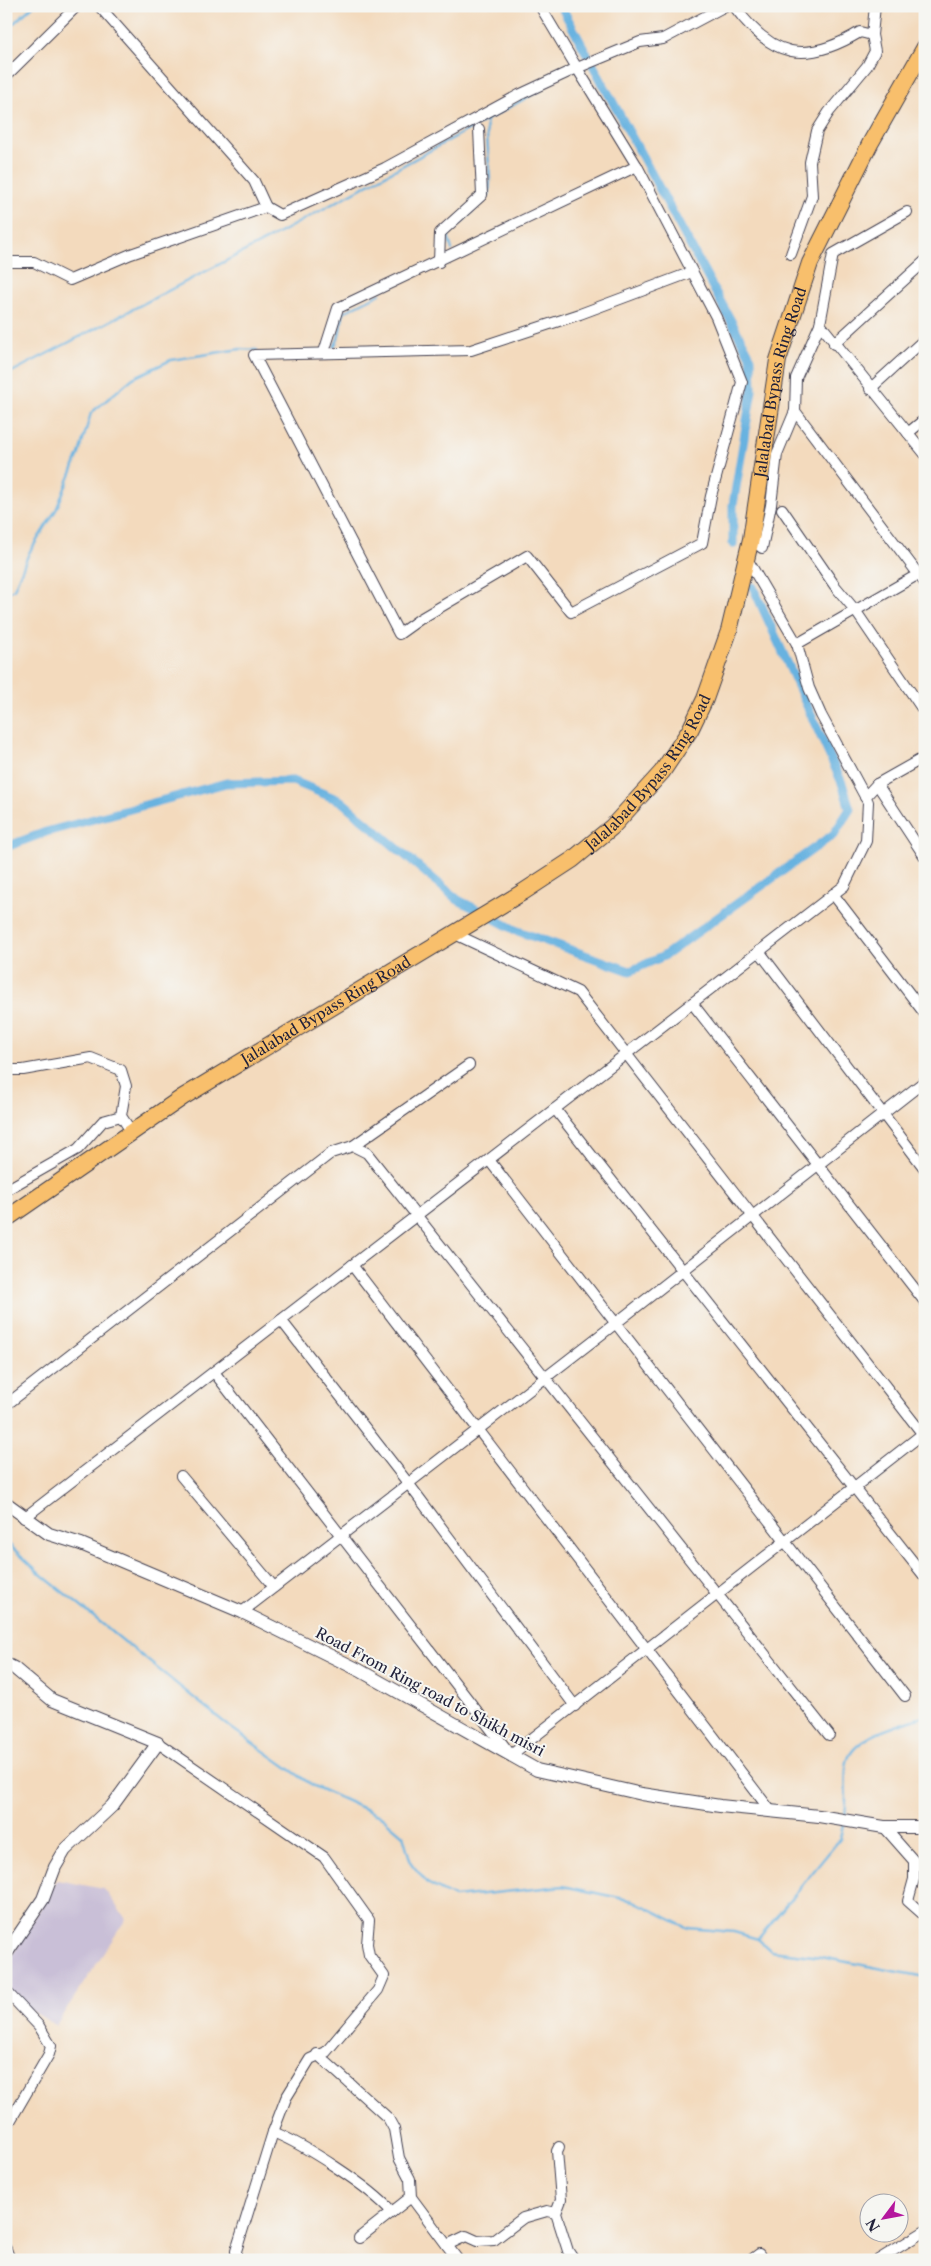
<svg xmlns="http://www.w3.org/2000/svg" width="931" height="2266" font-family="'Libre Caslon Text',serif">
<rect width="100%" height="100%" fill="#f6f6f2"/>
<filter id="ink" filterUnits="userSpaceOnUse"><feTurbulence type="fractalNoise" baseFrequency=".02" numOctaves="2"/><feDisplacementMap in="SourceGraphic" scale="10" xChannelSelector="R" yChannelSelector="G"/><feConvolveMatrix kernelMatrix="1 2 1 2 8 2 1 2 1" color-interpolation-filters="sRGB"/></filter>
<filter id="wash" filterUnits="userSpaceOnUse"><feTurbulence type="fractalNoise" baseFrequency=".0096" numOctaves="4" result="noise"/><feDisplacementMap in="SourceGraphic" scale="20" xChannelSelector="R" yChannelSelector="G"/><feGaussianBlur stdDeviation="1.12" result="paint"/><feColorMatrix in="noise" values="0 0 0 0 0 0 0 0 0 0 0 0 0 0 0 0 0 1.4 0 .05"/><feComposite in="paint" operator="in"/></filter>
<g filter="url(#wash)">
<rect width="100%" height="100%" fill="#f3dabd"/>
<path fill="#c9bfd7" d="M 57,1880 L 104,1889 L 126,1919 L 56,2025 L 6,1996 L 6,1966 Z"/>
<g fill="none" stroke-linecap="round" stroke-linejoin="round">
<g stroke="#68b2e0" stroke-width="2.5">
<path d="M 6,30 L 33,6"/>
<path d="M 452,250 L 448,235 L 489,195 L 490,180 L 486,120"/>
<path d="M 333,349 L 338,339 L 344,312 L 380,294"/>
<path d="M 6,375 L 272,237 L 539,91"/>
<path d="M 6,593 L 14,589 L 29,553 L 56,510 L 79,454 L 91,413 L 133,378 L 171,360 L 240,349 L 257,350"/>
<path d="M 6,1542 L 43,1576 L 230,1727 L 312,1785 L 382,1817 L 403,1835 L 411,1863 L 427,1883 L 454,1897 L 563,1886 L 634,1901 L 688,1928 L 734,1932 L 758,1939 L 771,1951 L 821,1957 L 925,1977"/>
<path d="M 845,1816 C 848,1798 843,1779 847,1762 C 853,1735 902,1725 925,1716"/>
<path d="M 758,1939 L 840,1839 L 843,1824"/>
</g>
<g stroke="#68b2e0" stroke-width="9">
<path d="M 561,6 L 751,358 L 752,390 L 733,505 L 733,544"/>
<path d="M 6,847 L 46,832 L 226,783 L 293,781 L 341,801 L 458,900 L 478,910"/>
<path d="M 495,919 L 515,930 L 630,971 L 664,956 L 834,834 L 850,809 L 842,783 L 753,587"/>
</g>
</g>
</g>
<g filter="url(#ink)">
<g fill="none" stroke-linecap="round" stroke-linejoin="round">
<defs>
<g id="minor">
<path d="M 99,6 L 254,181 L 266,207"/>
<path d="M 734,6 C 772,58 805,65 860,32 L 872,35"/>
<path d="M 6,76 L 77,6"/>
<path d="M 791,254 L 812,196 L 810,162 L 817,131 L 829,112 L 867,66 L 875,51 L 872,35 L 875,6"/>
<path d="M 6,262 L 34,262 L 70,280 L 131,254 L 266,207 L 280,215 L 385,168 L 519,95 L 577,68 L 540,6"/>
<path d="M 439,262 L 440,233 L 482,195 L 479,129"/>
<path d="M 692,272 L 580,314 L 471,350 L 254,355 L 399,634 L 420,619 L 527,556 L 571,612 L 702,543 L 711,496 L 742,382 L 716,317 L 637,166 L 577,68 L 640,42 L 663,39 L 725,6"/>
<path d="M 820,324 L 925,454"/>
<path d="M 834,344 L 925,261"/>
<path d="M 324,352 L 338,308 L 637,166"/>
<path d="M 870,389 L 925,339"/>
<path d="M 795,411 L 925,583"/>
<path d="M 908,433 L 925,419"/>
<path d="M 782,509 L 835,586 L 855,610 L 925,713"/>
<path d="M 751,539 L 762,548 L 771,505 L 777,454 L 795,411 L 796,378 L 820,324 L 833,254 L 907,212"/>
<path d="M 797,644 L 924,571"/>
<path d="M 877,784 L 925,857"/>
<path d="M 865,797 L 877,784 L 925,757"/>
<path d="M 833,894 L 925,1014"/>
<path d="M 455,934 L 578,992 L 925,1437"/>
<path d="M 759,951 L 925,1169"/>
<path d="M 692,1003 L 925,1302"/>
<path d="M 6,1070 L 23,1070 L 91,1058 L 121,1070 L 126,1086 L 121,1116 L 131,1131"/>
<path d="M 555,1109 L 925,1577"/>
<path d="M 353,1146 L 469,1065"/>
<path d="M 489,1160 L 905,1696"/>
<path d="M 6,1190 L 78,1149 L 103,1121 L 121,1116"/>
<path d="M 352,1265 L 770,1810"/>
<path d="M 281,1320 L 408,1483 L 575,1706"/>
<path d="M 214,1372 L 511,1755 L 925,1432"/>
<path d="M 6,1405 L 331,1153 L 353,1146 L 367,1153 L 829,1735"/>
<path d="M 181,1476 L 274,1587"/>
<path d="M 24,1518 L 844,886 L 866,841 L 868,802 L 821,715 L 809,688 L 797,644 L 746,557"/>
<path d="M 242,1612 L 616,1323 L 925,1081"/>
<path d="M 158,1743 L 324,1857 L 369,1920 L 367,1944 L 369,1955 L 384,1976 L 378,1990 L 326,2052 L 310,2059 L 286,2098 L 273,2132 L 236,2251 L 236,2260"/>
<path d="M 884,1827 L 914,1861 L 914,1879 L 908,1901 L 925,1916"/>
<path d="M 6,1991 L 39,2026 L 51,2046 L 49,2054 L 6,2128"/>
<path d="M 317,2054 L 388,2118 L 394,2129 L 399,2158 L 410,2179 L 411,2197 L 458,2260"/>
<path d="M 273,2132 C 305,2145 369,2186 392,2212"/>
<path d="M 559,2147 L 557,2151 L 561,2200 L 556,2213 L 568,2251 L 574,2260"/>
<path d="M 359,2238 L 411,2197"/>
<path d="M 447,2245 L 466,2236 L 477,2241 L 494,2240 L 523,2218 L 547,2211 L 556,2213"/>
<path d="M 6,2249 L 10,2260"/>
<path d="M 751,2260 L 759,2254 L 762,2260"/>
<path d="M 878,2260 L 925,2231"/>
</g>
<g id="tertiary">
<path d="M 6,1503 L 49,1534 L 81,1544 L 242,1612 L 359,1670 L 537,1770 L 642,1794 L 720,1806 L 819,1816 L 884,1827 L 925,1827"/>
<path d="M 6,1664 L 14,1668 L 52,1700 L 158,1743 L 112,1806 L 65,1850 L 55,1867 L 43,1899 L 6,1954"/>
</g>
<g id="trunk">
<path id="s1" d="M 6,1219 L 183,1097 L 523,892 L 572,860 L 612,827 L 662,772 L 690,730 L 705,699 L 729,631 L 751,539 L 778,360 L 810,263 L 871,142 L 925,47"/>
</g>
</defs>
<use href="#minor" stroke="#413e4e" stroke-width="12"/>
<use href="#tertiary" stroke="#413e4e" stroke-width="14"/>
<use href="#trunk" stroke="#413e4e" stroke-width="18"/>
<use href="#minor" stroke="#fff" stroke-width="10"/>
<use href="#tertiary" stroke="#fff" stroke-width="12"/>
<use href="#trunk" stroke="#f8bf6c" stroke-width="16"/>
</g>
</g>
<g text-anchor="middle" stroke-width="4" stroke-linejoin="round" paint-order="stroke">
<g font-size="15" fill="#22223b" stroke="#f6f6f2">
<text dy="5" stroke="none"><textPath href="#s1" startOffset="1208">Jalalabad Bypass Ring Road</textPath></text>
<text dy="5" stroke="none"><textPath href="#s1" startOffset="788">Jalalabad Bypass Ring Road</textPath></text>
<text dy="5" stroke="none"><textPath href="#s1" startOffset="382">Jalalabad Bypass Ring Road</textPath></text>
<text transform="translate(430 1692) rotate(28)" y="5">Road From Ring road to Shikh misri</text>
</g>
</g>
<rect width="931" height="2266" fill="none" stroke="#f6f6f2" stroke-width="25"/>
<g transform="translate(884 2218) rotate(238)"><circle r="24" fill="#f6f6f2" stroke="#a1a1a9"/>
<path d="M0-4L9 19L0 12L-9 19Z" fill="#b5179e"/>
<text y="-8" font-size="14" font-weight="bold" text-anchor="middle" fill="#22223b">N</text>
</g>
</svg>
